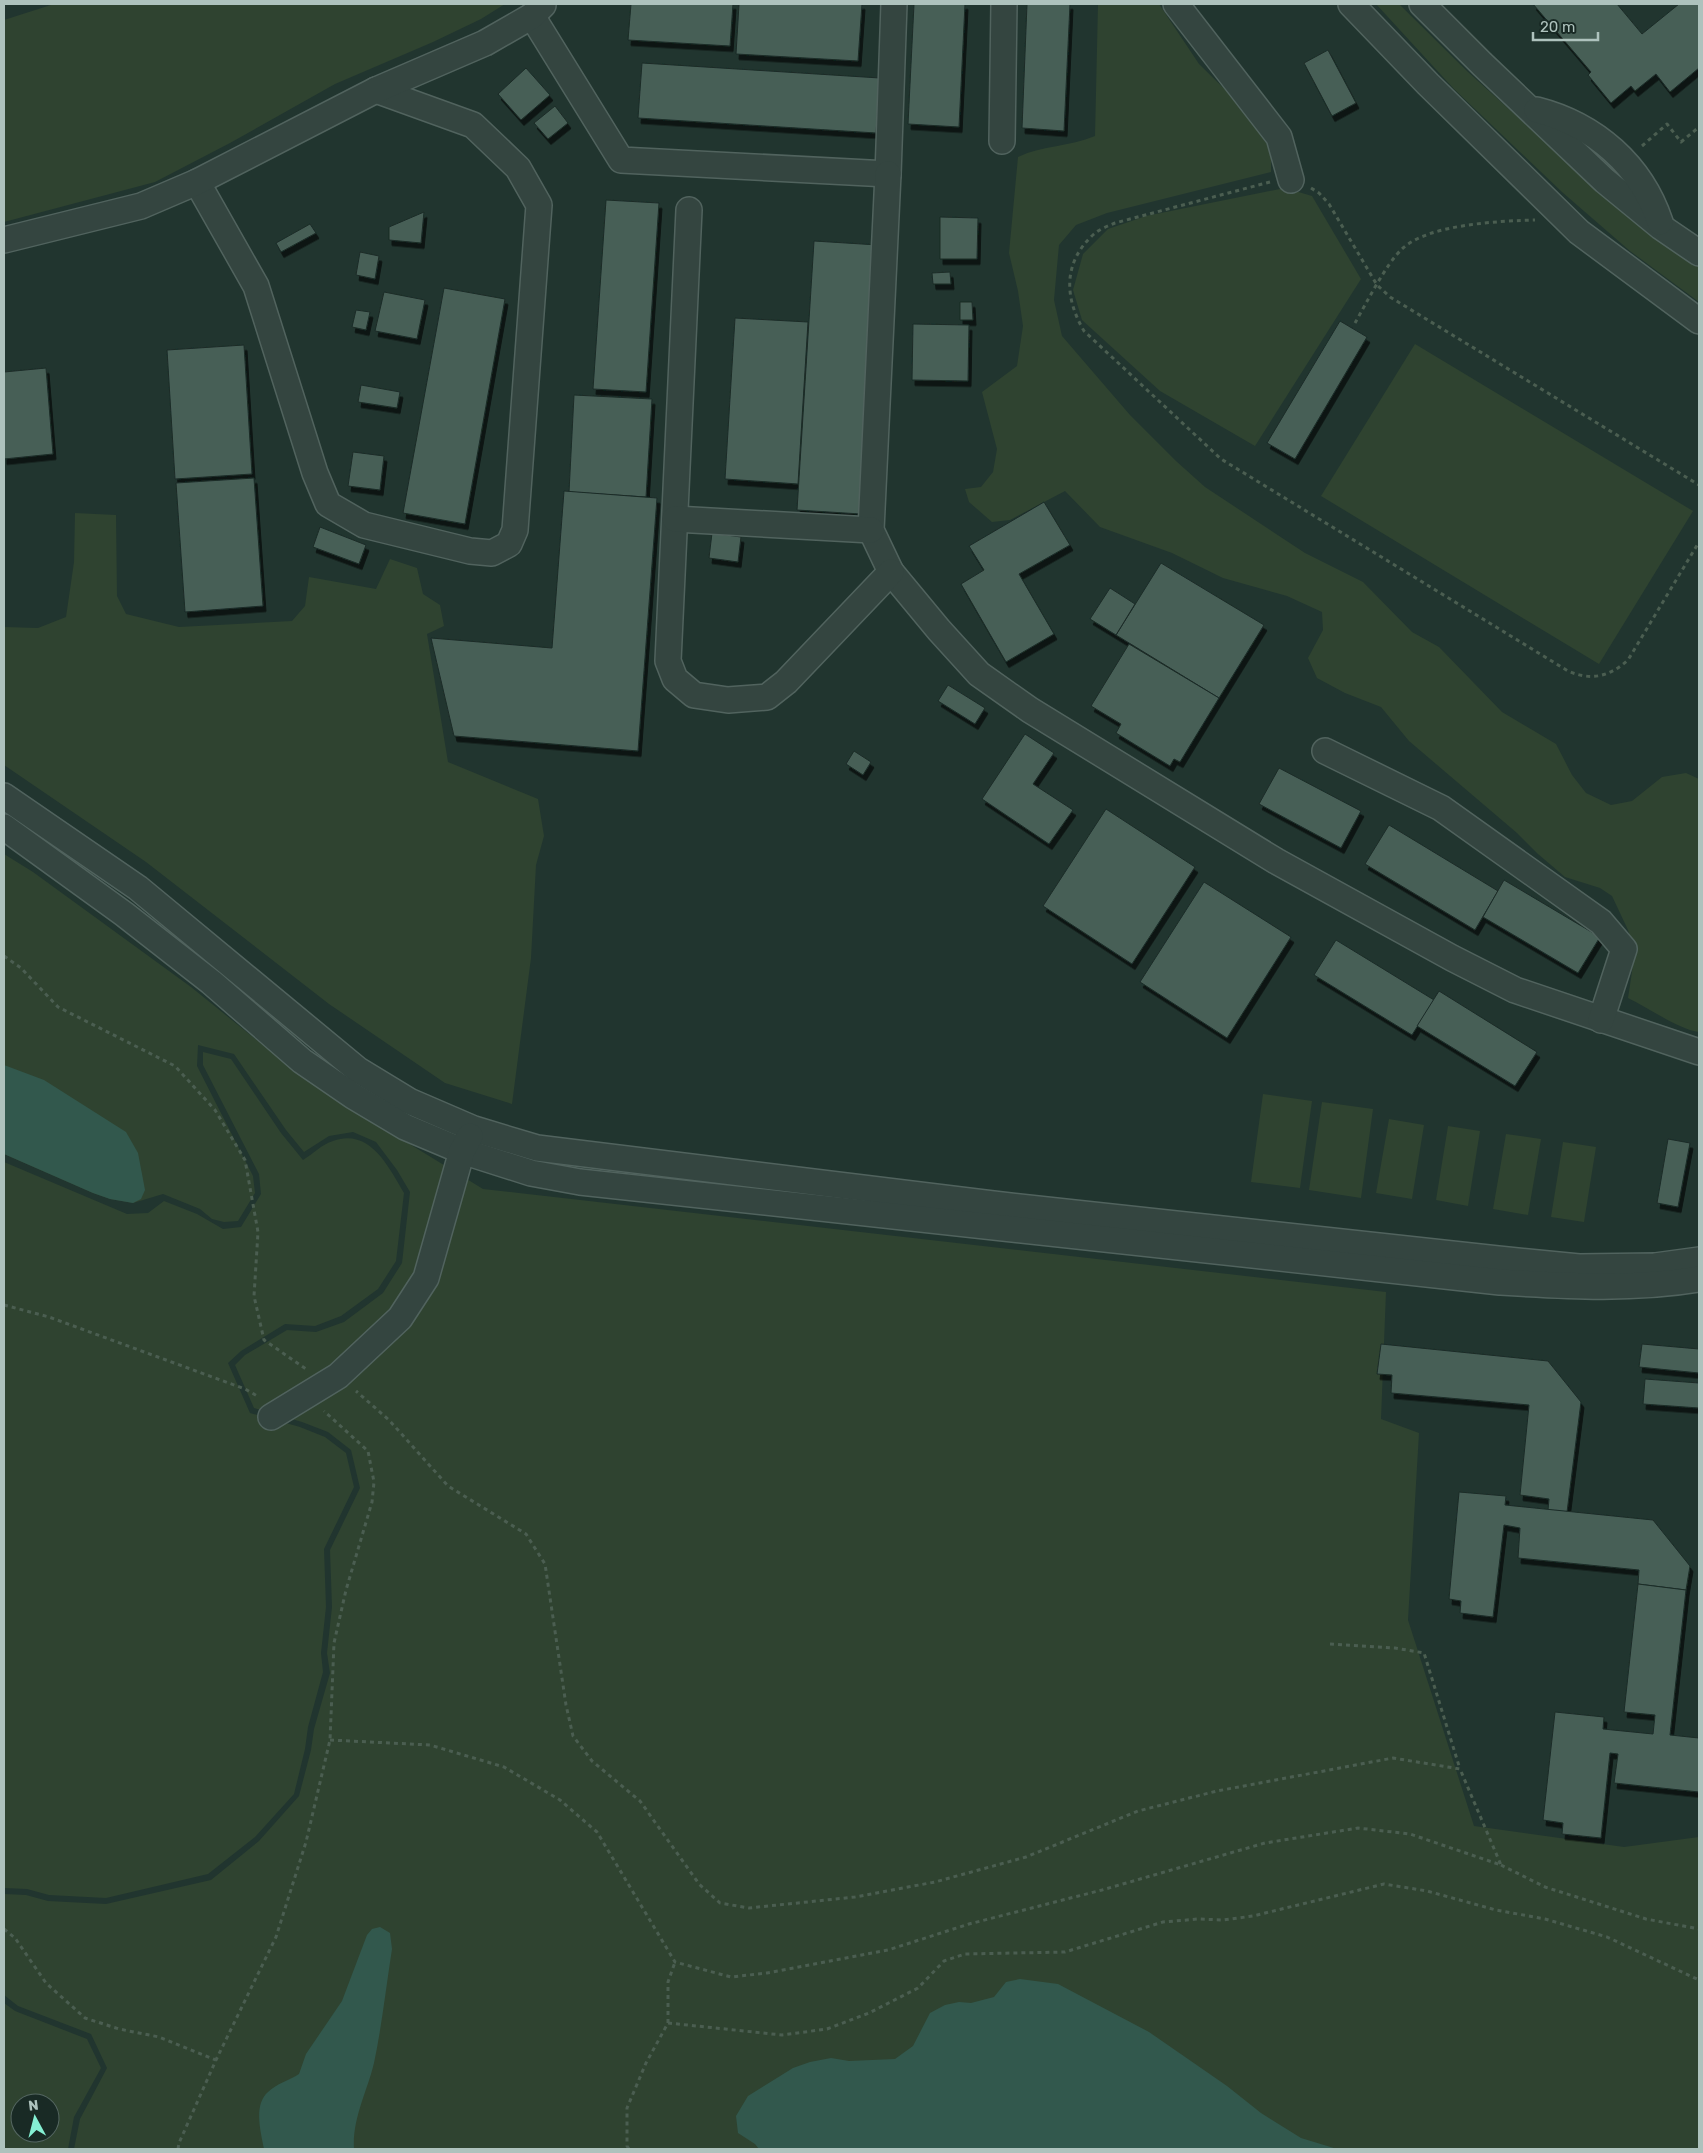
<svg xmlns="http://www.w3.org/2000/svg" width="1703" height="2153" font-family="Rubik,sans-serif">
<defs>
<filter id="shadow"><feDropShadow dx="3" dy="5.5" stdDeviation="0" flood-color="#0009"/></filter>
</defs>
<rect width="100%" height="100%" fill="#21352f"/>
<g fill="#2f4330" fill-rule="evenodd">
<path d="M 54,4 L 505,4 L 481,19 L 433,42 L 335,84 L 230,143 L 155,182 L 4,222 L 4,20 Z"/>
<path d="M 1098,4 L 1159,4 L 1199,64 L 1254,118 L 1271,144 L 1271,172 L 1107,213 L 1076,225 L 1059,245 L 1054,300 L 1062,336 L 1130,415 L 1176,461 L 1205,487 L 1305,553 L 1363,582 L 1412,632 L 1439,647 L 1502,712 L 1556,744 L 1572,775 L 1586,793 L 1611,805 L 1632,801 L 1662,777 L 1686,773 L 1699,779 L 1699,1032 C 1680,1030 1647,1007 1628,998 L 1635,952 L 1628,930 L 1612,896 L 1600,888 L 1565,877 L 1538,854 L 1517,833 L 1409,741 L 1381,707 L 1345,693 L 1317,678 L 1308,658 L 1323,630 L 1322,612 L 1287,596 L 1223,578 L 1172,553 L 1100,527 L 1065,491 L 1010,520 L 992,522 L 969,502 L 965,489 L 981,487 L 993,472 L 997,449 L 982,392 L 1017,366 L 1023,326 L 1018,291 L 1009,253 L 1018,157 C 1043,145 1069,147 1095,136 Z"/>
<path d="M 1376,4 L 1399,4 L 1468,72 L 1624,213 L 1699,266 L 1699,302 L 1630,251 L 1562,192 L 1454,89 Z"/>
<path d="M 1285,188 L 1312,196 L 1361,279 L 1255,446 L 1160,391 L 1082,320 L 1073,290 L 1083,254 L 1108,229 L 1146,216 Z"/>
<path d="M 1415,344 L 1693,511 L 1599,664 L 1321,496 Z"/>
<path d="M 75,513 L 116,515 L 117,596 L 126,614 L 179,627 L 292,621 L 305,606 L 309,577 L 376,589 L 390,559 L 417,568 L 423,594 L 440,605 L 444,626 L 427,634 L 448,762 L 538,799 L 544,836 L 536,865 L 531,958 L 512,1104 L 445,1083 L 329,1004 L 146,862 L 4,765 L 4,627 L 38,628 L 66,617 L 74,562 Z"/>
<path d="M 4,854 L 33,872 L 191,987 L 310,1083 L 483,1189 L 1386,1292 L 1381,1419 L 1419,1433 L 1408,1620 L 1474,1826 L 1624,1847 L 1699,1837 L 1699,2149 L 74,2149 L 80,2119 L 107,2068 L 91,2034 L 18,2006 L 4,1995 L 4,1894 L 26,1895 L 48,1901 L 106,1904 L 211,1880 L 259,1841 L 299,1796 L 311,1750 L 314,1729 L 330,1673 L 327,1653 L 332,1607 L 330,1550 L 360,1488 L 351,1450 L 328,1432 L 302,1422 L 254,1408 L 235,1365 L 245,1355 L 287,1330 L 316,1332 L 344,1322 L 383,1293 L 402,1263 L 410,1192 L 397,1170 L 376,1142 L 353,1132 L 329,1136 L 304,1152 L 286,1130 L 234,1054 L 198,1045 L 197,1066 L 253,1176 L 255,1193 L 238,1221 L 224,1222 L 212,1219 L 200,1209 L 163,1194 L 133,1203 L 110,1199 L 93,1193 L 4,1154 Z"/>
<path d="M 203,1052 L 231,1059 L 281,1133 L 303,1160 C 313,1154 322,1144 333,1141 C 370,1128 388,1166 404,1193 L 396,1261 L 378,1289 L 341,1316 L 315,1326 L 285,1324 L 241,1351 L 228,1363 L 250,1413 L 300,1427 L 325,1437 L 346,1453 L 354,1487 L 324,1549 L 326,1607 L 321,1653 L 323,1672 L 308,1727 L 305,1749 L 294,1794 L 255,1837 L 208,1874 L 106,1898 L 49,1895 L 27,1889 L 4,1888 L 4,1162 L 127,1214 L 148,1213 L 164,1201 L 197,1214 L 223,1229 L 241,1227 L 261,1194 L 259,1174 L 203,1065 Z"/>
<path d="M 1263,1094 L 1312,1101 L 1300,1188 L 1251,1182 Z"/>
<path d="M 1322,1102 L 1373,1109 L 1361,1198 L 1309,1190 Z"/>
<path d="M 1389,1119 L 1424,1125 L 1412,1199 L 1376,1193 Z"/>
<path d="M 1448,1126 L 1480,1131 L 1468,1206 L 1436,1200 Z"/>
<path d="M 1506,1134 L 1541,1139 L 1528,1215 L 1493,1209 Z"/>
<path d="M 1563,1142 L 1596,1147 L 1584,1222 L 1551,1217 Z"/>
<path d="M 4,2003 L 15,2011 L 87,2039 L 101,2068 L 74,2117 L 68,2149 L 4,2149 ZM 20,2103 L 50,2103 L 50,2133 L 20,2133 Z"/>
</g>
<g fill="#32584d">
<path d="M 4,1065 L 44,1080 L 126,1132 L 138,1153 L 145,1190 L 141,1199 L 133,1203 L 110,1199 L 93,1193 L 4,1154 Z"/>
<path d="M 380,1927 L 390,1933 L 392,1949 C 386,1987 382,2025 374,2063 C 367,2092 352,2119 354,2149 L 264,2149 C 261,2133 253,2105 268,2092 C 276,2084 290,2080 299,2074 L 306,2054 L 342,2001 L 367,1935 L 372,1929 Z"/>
<path d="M 1020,1979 L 1058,1984 L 1149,2032 L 1227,2086 L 1261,2113 L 1301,2138 L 1337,2149 L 759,2149 L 755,2144 L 738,2133 L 736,2116 L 748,2096 L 793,2068 L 810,2062 L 831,2058 L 849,2061 L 895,2059 L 913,2046 L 930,2013 L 945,2005 L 959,2002 L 971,2003 L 994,1997 L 1006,1982 Z"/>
</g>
<g fill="#475e57" stroke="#1b2c27" filter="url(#shadow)">
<path d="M 631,4 L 733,4 L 730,46 L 628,40 Z"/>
<path d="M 739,4 L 862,4 L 858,61 L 736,54 Z"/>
<path d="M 914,4 L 965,4 L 959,127 L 908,124 Z"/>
<path d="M 1027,4 L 1070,4 L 1064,131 L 1022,128 Z"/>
<path d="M 1533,4 L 1617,4 L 1642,34 L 1679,4 L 1699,4 L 1699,68 L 1670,92 L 1656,74 L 1635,91 L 1631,86 L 1611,103 L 1588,75 L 1591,72 Z"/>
<path d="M 1328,50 L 1356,103 L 1332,116 L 1304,63 Z"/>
<path d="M 642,63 L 880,78 L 876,133 L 638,118 Z"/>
<path d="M 526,68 L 550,95 L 521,120 L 498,94 Z"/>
<path d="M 555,106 L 568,123 L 548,139 L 534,123 Z"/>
<path d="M 606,200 L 659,203 L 646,392 L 593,389 Z"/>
<path d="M 424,212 L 421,243 L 389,240 L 389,227 Z"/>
<path d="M 940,217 L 978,218 L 977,259 L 940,259 Z"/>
<path d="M 310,224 L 316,233 L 281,252 L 276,243 Z"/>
<path d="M 814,241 L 878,245 L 861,514 L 797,510 Z"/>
<path d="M 360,252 L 379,256 L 375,279 L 356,275 Z"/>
<path d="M 950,272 L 951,284 L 933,284 L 932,273 Z"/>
<path d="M 444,288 L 505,299 L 465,524 L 403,513 Z"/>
<path d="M 384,292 L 425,300 L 417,339 L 375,331 Z"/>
<path d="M 960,302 L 972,302 L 973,320 L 960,320 Z"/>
<path d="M 356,310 L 370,312 L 366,330 L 352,327 Z"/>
<path d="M 735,318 L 808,322 L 798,484 L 725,479 Z"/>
<path d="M 1340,321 L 1367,337 L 1295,459 L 1267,443 Z"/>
<path d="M 913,324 L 969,325 L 968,381 L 912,380 Z"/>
<path d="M 244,345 L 252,474 L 175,479 L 167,350 Z"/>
<path d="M 46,368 L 53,454 L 4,459 L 4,372 Z"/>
<path d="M 361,385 L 400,392 L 397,408 L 358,402 Z"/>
<path d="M 574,395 L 652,399 L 646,497 L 569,492 Z"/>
<path d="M 353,452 L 384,456 L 380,490 L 348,486 Z"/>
<path d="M 254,478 L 263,606 L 185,612 L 176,483 Z"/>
<path d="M 564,491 L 657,498 L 638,751 L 454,736 L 431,638 L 552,648 Z"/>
<path d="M 1044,502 L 1070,545 L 1019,574 L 1054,634 L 1006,662 L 961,584 L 984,570 L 969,546 Z"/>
<path d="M 320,527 L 366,545 L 359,564 L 313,547 Z"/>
<path d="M 712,533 L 741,537 L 738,562 L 709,558 Z"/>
<path d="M 1161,563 L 1264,625 L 1219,698 L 1116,635 Z"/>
<path d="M 1110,588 L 1135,604 L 1116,635 L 1090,619 Z"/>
<path d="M 1129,644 L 1219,698 L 1180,762 L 1174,759 L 1170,766 L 1116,733 L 1121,724 L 1091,706 Z"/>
<path d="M 948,685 L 985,708 L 975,724 L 938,701 Z"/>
<path d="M 1025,734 L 1054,753 L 1033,784 L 1073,810 L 1049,844 L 982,799 Z"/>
<path d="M 854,751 L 871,762 L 863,775 L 846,764 Z"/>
<path d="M 1279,768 L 1361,811 L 1341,848 L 1259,804 Z"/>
<path d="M 1106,809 L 1195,867 L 1132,964 L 1043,906 Z"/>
<path d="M 1389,825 L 1498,891 L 1475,930 L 1365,864 Z"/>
<path d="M 1504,880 L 1600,937 L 1578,973 L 1483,917 Z"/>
<path d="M 1204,882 L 1291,937 L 1227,1038 L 1140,982 Z"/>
<path d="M 1336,940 L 1434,1000 L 1412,1035 L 1314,975 Z"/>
<path d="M 1439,991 L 1537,1052 L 1515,1086 L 1417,1026 Z"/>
<path d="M 1668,1139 L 1690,1143 L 1678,1207 L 1657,1203 Z"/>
<path d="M 1381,1344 L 1548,1361 L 1581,1402 L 1567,1512 L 1548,1510 L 1549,1499 L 1520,1495 L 1529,1405 L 1391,1393 L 1392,1375 L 1377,1374 Z"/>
<path d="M 1642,1344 L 1699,1349 L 1699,1373 L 1639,1367 Z"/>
<path d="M 1645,1379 L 1699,1383 L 1699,1408 L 1643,1404 Z"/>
<path d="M 1459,1492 L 1506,1496 L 1505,1505 L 1653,1520 L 1690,1566 L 1686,1590 L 1638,1584 L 1639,1570 L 1518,1558 L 1520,1528 L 1504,1525 L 1493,1617 L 1460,1613 L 1461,1601 L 1449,1599 Z"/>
<path d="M 1638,1584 L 1686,1590 L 1670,1735 L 1699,1738 L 1699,1792 L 1614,1783 L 1618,1754 L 1610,1753 L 1601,1838 L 1562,1834 L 1563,1823 L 1543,1820 L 1555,1712 L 1604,1717 L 1603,1729 L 1653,1734 L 1655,1715 L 1624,1712 Z"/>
</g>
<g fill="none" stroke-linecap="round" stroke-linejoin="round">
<defs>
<g id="minor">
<path d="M 1176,4 L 1279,137 L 1291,180"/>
<path d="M 1351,4 L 1428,84 L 1579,232 L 1699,321"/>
<path d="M 1422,4 L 1482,64 L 1605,181 L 1661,227 L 1699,253"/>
<path d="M 532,16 L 621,160 L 888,174 L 894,4"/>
<path d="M 1537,110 C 1595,125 1641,165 1660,222"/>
<path d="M 1002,141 L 1004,4"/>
<path d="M 888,174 L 871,530 L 891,572 L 939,630 L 979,674 L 1030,710 L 1276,861 L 1452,958 L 1515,990 L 1699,1052"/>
<path d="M 197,182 L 256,286 L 315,473 L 328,504 L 364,525 L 470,551 L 492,553 L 509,544 L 515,530 L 539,205 L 518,168 L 473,125 L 376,90"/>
<path d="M 689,210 L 668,661 L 675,679 L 694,695 L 728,700 L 767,697 L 786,682 L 891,572"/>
<path d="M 4,240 L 141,206 L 197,182 L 376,90 L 485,43 L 532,16 L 543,5"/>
<path d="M 675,519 L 871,530"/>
<path d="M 1325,751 L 1441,808 L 1601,922 L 1624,949 L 1601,1020"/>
<path d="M 4,796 L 138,888 L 358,1070 L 409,1101 L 474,1129 L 537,1148 L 993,1204 L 1498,1259 L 1579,1267 L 1655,1266 L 1699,1260"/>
<path d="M 4,827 L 124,914 L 211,982 L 302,1061 L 353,1096 L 405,1127 L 462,1151 L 531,1173 L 580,1182 L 1500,1282 C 1567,1286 1633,1290 1699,1279"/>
<path d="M 271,1417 L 338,1376 L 400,1318 L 426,1278 L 462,1151 L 470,1136"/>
</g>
</defs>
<use href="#minor" stroke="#51635e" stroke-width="28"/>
<g stroke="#4b5e51" stroke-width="3" stroke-dasharray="4 4" stroke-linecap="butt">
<path d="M 1642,146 L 1667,124 L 1681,142 L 1699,127"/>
<path d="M 1270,182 L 1115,223 C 1108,226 1100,229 1094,234 C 1063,262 1064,297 1084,331 L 1221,459 L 1568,671 C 1591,681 1609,677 1628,660 L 1699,542"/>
<path d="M 1311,188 L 1319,193 L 1329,204 L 1377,285 L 1390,297 L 1699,485"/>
<path d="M 1355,323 C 1367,302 1386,264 1402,249 C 1428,224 1500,221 1535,220"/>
<path d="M 4,956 L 21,968 L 58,1007 L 175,1066 L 215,1110 L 245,1160 L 258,1232 L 254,1296 L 264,1340 L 306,1369"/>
<path d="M 4,1305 L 49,1317 L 245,1389 L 259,1397"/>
<path d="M 1330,1644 L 1395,1648 L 1424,1653 L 1460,1769"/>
<path d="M 330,1740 L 430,1745 L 504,1767 L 560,1800 L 597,1832 L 675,1962 L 731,1977 L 767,1973 L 888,1950 L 969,1924 L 1102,1890 L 1265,1843 L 1358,1828 L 1410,1834 L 1501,1865 L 1460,1769 L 1393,1758 L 1217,1791 L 1138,1811 L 1026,1857 L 935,1882 L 855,1897 L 749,1908 L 720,1903 L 699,1884 L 640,1801 L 592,1761 L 573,1736 L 566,1705 L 545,1564 L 526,1534 L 448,1486 L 389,1420 L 356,1391"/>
<path d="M 1501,1865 L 1545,1887 L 1646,1919 L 1699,1929"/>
<path d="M 4,1929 L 15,1938 L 46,1983 L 85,2018 L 119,2029 L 159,2037 L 216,2060"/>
<path d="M 668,2023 L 782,2035 L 827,2029 L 869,2013 L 918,1988 L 944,1961 L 965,1954 L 1065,1952 L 1163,1922 L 1198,1919 L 1223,1920 L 1253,1916 L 1384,1884 L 1427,1891 L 1496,1910 L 1545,1919 L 1607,1937 L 1699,1980"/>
<path d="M 178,2149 L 179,2143 L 216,2060 L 276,1937 L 306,1842 L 330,1740 L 334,1643 L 346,1590 L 372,1502 L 374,1482 L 368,1451 L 324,1411"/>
<path d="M 629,2149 L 627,2146 L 627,2108 L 646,2063 L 668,2023 L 668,1982 L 675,1962"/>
</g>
<use href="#minor" stroke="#344540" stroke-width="25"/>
</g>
<rect width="1703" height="2153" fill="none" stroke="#aec2bd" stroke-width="10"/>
<g transform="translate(35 2118) rotate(353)"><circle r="24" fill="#192a25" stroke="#556762"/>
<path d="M0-4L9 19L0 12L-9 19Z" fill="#85f0d4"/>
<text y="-8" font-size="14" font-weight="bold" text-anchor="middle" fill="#aec2bd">N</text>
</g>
<path d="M1533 32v8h65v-8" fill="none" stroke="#aec2bd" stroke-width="2.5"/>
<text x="1540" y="32" font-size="15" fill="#aec2bd" stroke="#192a25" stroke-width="4" paint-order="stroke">20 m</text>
</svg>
